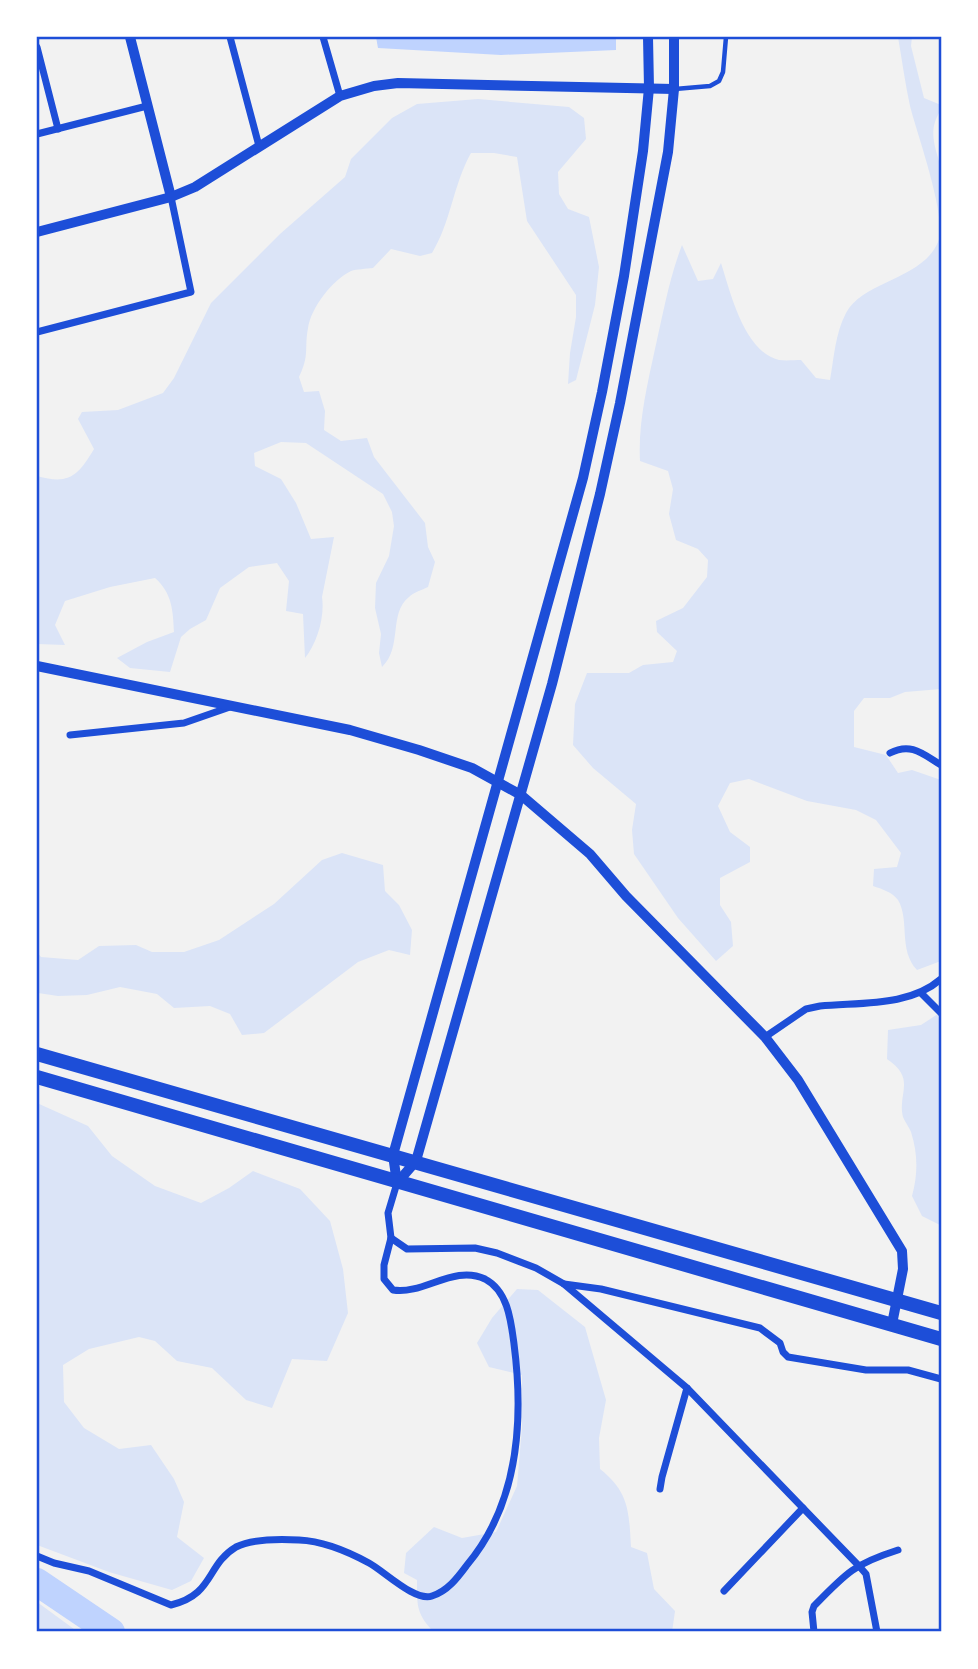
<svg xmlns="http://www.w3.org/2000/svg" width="978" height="1669" font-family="'Roboto Condensed',sans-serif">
<rect width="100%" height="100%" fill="#f2f2f2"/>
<g fill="#dbe4f7">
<path d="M 898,37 L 912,37 L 911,46 L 924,98 L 941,105 C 941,112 937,115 935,122 C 930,137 937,153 941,168 L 941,689 L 905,692 L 890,698 L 864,698 L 854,711 L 854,747 L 886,755 L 898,773 L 912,770 L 941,780 L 941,961 L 917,970 C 898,950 910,920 898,900 C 892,892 882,889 873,886 L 874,869 L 897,867 L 901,853 L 876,820 L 856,810 L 807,801 L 749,779 L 730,783 L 718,806 L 730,832 L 750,847 L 750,862 L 720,878 L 720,905 L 731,922 L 733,946 L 716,961 L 678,918 L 634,854 L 632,830 L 636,804 L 593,768 L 573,745 L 575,704 L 587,673 L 629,673 L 643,665 L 673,662 L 677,651 L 657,632 L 656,621 L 683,608 L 707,577 L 708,560 L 698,549 L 676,540 L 669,514 L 673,489 L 668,471 L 640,461 C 638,423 647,386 655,349 C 663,314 669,279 682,245 L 698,281 L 713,279 L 721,263 C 730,291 744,352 779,360 C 786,361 795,360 801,360 L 816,378 L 830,380 C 834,358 835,334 846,313 C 863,281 923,279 938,242 C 948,219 917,134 910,106 C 905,83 902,60 898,37 Z"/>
<path d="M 478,99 L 569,107 L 584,118 L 586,139 L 558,172 L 559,194 L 568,209 L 589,217 L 599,267 L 595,305 L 576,380 L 568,384 L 570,353 L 576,317 L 576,295 L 527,221 L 517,157 L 494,153 L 471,153 C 453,185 451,222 432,253 L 420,256 L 391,249 L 373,268 C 366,269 357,269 351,271 C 332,280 311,308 308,328 C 304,350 310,354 299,377 L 304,392 L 319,391 L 325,411 L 324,430 L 341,441 L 367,438 L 374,457 L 425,523 L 428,547 L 435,562 L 428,587 C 422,590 414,592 409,597 C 388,614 403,647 382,667 L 379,653 L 381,634 L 375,608 L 376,583 L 389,556 L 394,526 L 392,512 L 383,494 L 306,443 L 281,442 L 254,453 L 255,466 L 281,479 L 296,503 L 311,539 L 334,537 L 322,597 C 325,617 317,643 305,658 L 303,614 L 286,611 L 289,581 L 277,563 L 249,567 L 220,588 L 206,620 L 190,629 L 181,637 L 170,672 L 130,668 L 117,658 L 147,642 L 174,632 C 173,610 172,593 155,578 L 110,587 L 65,601 L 55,625 L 65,645 L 37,644 L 37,476 C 69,485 78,476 94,449 L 78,419 L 82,412 L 118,410 L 163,393 L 174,378 L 211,303 L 280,234 L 345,177 L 351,159 L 392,118 L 417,104 Z"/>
<path d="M 342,853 L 383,865 L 385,891 L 399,905 L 412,930 L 410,955 L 389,950 L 358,962 L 264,1033 L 242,1035 L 230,1014 L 210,1006 L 174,1008 L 157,994 L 120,987 L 87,995 L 58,996 L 38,993 L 37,995 L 37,952 L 41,957 L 78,960 L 99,946 L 136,945 L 152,952 L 184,952 L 219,940 L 274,904 L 322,860 Z"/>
<path d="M 941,1012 L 941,1225 L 940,1225 L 922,1216 L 912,1196 C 918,1174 918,1154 911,1132 C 909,1127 905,1122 903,1117 C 897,1094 917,1079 887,1059 L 888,1030 L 921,1025 Z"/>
<path d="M 37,1103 L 88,1126 L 112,1156 L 155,1186 L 201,1203 L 229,1188 L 253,1171 L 300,1189 L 330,1221 L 343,1269 L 348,1313 L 327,1361 L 292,1359 L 272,1408 L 246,1400 L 212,1368 L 177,1361 L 155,1341 L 139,1337 L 89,1349 L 63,1365 L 64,1402 L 84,1428 L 119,1449 L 151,1445 L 174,1479 L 184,1502 L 177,1537 L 204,1558 L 191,1581 L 172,1590 L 109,1572 L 37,1545 Z"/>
<path d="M 517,1289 L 538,1290 L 585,1327 L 606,1400 L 599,1438 L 600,1469 C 629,1492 629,1511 631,1547 L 647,1553 L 654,1589 L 675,1611 L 672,1632 L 434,1632 C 416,1614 417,1605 417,1580 L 404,1573 L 406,1553 L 434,1527 L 462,1538 L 496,1532 L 517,1486 L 522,1427 L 522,1375 L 489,1367 L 477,1343 L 492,1318 Z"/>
<path d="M 37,1602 L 78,1632 L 37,1632 Z"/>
</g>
<path fill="#bfd3fe" d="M 376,37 L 616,37 L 616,50 L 501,55 L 378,48 Z"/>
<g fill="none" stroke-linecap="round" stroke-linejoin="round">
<path stroke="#bfd3fe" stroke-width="28" d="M 37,1582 L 111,1632"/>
<path stroke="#1d4ed8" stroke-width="4.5" d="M 675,89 L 710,86 L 719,81 L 723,72 L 726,37"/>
<g stroke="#1d4ed8" stroke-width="7">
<path d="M 230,37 L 259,146"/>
<path d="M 323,37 L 340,96"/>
<path d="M 37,47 L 58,129"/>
<path d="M 37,134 L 147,106"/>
<path d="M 37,332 L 191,292 L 171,197"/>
<path d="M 70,735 L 184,723 L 230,707"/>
<path d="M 890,753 C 911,742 923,754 941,765"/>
<path d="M 921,993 L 941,1013"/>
<path d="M 765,1037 L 806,1009 L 820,1006 C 860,1002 909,1007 941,979"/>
<path d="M 391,1238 L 407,1249 L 475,1248 L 497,1253 L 536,1268 L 564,1284 L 687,1388 L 859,1566 L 866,1574 L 877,1632"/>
<path d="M 564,1284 L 601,1289 L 760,1328 L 780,1343 L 783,1352 L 788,1357 L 866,1370 L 908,1370 L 941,1379"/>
<path d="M 660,1489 L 662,1477 L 687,1388"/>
<path d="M 37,1556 L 54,1563 L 89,1571 L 171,1605 C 214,1595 206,1565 236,1547 C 252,1539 281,1539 299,1540 C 323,1541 347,1551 369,1563 C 384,1571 415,1602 432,1596 C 448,1591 458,1577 467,1565 C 519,1503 524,1421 514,1344 C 511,1321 508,1291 485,1279 C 454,1264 424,1295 393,1290 L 384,1279 L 384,1265 L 391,1238 L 388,1213 L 397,1183"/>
<path d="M 724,1591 L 803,1508"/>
<path d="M 814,1632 L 812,1612 L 814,1606 C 846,1573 854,1564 898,1550"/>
</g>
<g stroke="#1d4ed8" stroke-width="10">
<path d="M 130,37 L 171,197"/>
<path d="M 37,232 L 171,197 L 195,187 L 340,96 L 374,86 L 398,83 L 674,89"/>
<path d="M 37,666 L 350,730 L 419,750 L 472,768 L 521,795 L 590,854 L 626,896 L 765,1037 L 798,1080 L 902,1251 L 903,1269 L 892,1324"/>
<path d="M 397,1183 L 416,1161 L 552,684 L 600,494 L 620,403 L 668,152 L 674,89 L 674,37"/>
<path d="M 397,1183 L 393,1155 L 583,478 L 602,392 L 624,276 L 643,151 L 649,88 L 648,37"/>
</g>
<g stroke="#1d4ed8" stroke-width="14">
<path d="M 37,1054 L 941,1313"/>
<path d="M 37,1077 L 941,1339"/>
</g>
</g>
<rect width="978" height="1669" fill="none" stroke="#ffffff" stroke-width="77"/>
<rect x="38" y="38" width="902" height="1592" fill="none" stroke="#1d4ed8" stroke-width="2.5"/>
</svg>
